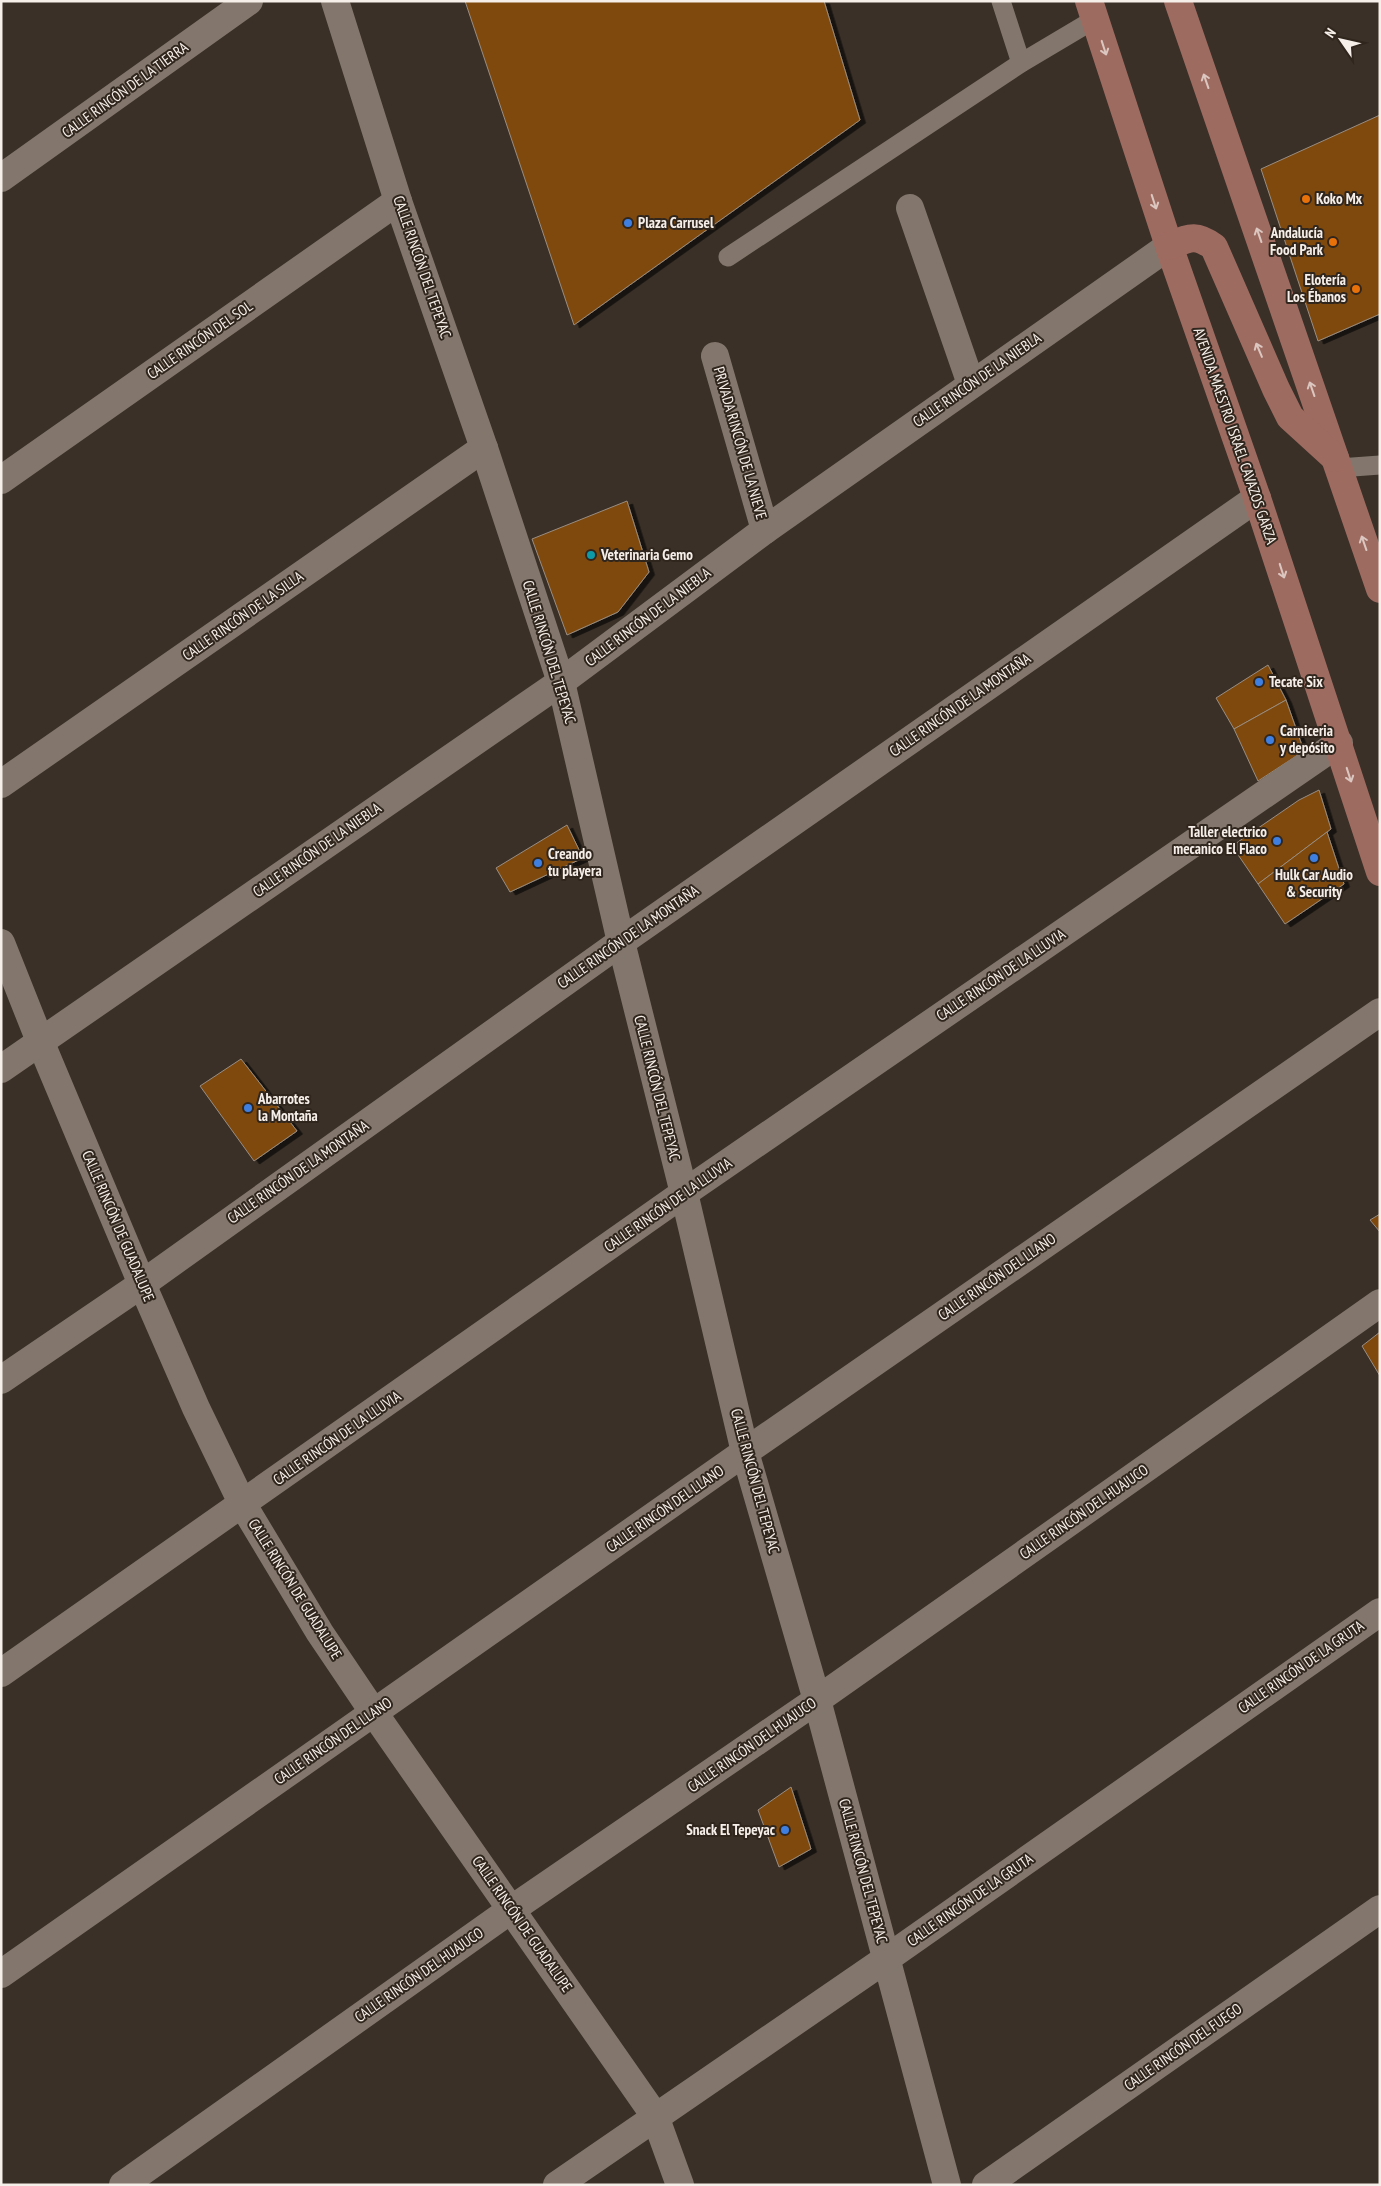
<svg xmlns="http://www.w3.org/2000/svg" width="1381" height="2186" font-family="'PT Sans Narrow',sans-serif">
<defs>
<filter id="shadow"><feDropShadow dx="5.5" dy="3" stdDeviation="0" flood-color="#0009"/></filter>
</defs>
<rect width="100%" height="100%" fill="#3a3027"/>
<g fill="#7f4a0b" stroke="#998d82" filter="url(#shadow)">
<path d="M 465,1 L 824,1 L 860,120 L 574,325 Z"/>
<path d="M 1380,115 L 1380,314 L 1318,341 L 1261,169 Z"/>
<path d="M 627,501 L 649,572 L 618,612 L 567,635 L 532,539 Z"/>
<path d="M 1268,665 L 1286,700 L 1234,729 L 1216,698 Z"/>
<path d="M 1286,700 L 1304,751 L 1258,781 L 1234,729 Z"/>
<path d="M 1319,790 L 1331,829 L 1258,884 L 1232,846 L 1299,800 Z"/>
<path d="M 567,825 L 583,858 L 510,892 L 496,868 Z"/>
<path d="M 1327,832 L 1344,884 L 1285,924 L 1258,884 Z"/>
<path d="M 241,1059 L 297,1131 L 254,1161 L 200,1086 Z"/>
<path d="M 1380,1214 L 1380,1232 L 1370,1220 Z"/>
<path d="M 1380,1332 L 1380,1376 L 1362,1346 Z"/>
<path d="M 791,1787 L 811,1849 L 779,1867 L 758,1810 Z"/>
</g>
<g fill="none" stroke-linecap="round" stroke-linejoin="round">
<g stroke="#83776d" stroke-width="19">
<path d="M 1001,1 L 1021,63"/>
<path d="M 728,257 L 1021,63 L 1095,19"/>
<path d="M 1339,468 L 1380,465"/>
</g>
<g stroke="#83776d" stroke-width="28">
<path d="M 335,1 L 398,201 L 484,448 L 561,682 L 621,942 L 684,1193 L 745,1452 L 817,1700 L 947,2185"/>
<path d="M 1,178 L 249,1"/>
<path d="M 910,208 L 971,384"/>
<path d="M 715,356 L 765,530"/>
<path d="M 1,480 L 398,201"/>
<path d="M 1,784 L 484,448"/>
<path d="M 1,943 L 40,1041 L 142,1284 L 196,1408 L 243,1505 L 320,1633 L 374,1713 L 655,2116 L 680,2185"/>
<path d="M 1,1069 L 561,682 L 765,530 L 1169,246"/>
<path d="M 1,1380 L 142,1284 L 621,942 L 1257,498"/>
<path d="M 1,1673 L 684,1193 L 1339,743"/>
<path d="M 1,1974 L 745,1452 L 1380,1012"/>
<path d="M 123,2185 L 512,1909 L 817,1700 L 1380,1303"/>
<path d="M 557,2185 L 886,1959 L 1380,1612"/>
<path d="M 986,2185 L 1380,1909"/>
</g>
<g stroke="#9e6b61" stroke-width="28">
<path d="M 1089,1 L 1169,246 L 1257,498 L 1380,872"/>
<path d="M 1178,1 L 1380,589"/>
<path d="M 1169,246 C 1189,238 1195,233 1214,247 L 1276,389 L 1290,417 L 1335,458"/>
</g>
</g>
<defs><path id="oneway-shaft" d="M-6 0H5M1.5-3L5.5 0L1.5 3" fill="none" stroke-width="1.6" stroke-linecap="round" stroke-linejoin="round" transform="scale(1.25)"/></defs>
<g stroke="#dcc7c0">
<use href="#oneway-shaft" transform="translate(1104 48) rotate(72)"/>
<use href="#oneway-shaft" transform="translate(1206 81) rotate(-109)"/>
<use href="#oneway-shaft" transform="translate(1154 202) rotate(72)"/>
<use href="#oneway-shaft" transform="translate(1259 235) rotate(-109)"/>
<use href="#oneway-shaft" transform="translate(1259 350) rotate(-113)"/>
<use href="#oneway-shaft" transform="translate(1312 389) rotate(-109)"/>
<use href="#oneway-shaft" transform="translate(1364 543) rotate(-109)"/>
<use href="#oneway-shaft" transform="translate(1282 571) rotate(72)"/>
<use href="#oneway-shaft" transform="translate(1349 775) rotate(72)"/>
</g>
<g fill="#e8710a" stroke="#30261d" stroke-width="2">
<circle cx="1306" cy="199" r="5"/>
<circle cx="1333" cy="242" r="5"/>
<circle cx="1356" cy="289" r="5"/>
</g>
<g fill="#3f7fe0" stroke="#30261d" stroke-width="2">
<circle cx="628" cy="223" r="5"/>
<circle cx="1259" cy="682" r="5"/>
<circle cx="1270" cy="740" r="5"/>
<circle cx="1277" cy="841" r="5"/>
<circle cx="1314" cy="858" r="5"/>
<circle cx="538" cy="863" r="5"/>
<circle cx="248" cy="1108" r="5"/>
<circle cx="785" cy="1830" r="5"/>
</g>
<circle fill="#0f9aa8" stroke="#30261d" stroke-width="2" cx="591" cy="555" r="5"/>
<g text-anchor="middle" stroke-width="4" stroke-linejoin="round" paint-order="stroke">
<g font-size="15" fill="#f6efe9" stroke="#30261d">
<text transform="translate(125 90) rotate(-36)" y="5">CALLE RINCÓN DE LA TIERRA</text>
<text transform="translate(422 267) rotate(71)" y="5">CALLE RINCÓN DEL TEPEYAC</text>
<text transform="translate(200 340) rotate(-35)" y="5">CALLE RINCÓN DEL SOL</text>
<text transform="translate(977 380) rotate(-35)" y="5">CALLE RINCÓN DE LA NIEBLA</text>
<text transform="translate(1235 436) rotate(71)" y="5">AVENIDA MAESTRO ISRAEL CAVAZOS GARZA</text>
<text transform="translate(740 443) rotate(74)" y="5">PRIVADA RINCÓN DE LA NIEVE</text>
<text transform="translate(243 616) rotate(-35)" y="5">CALLE RINCÓN DE LA SILLA</text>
<text transform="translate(648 617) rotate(-37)" y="5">CALLE RINCÓN DE LA NIEBLA</text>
<text transform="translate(549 652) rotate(73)" y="5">CALLE RINCÓN DEL TEPEYAC</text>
<text transform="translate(960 705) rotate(-35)" y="5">CALLE RINCÓN DE LA MONTAÑA</text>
<text transform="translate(317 850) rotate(-35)" y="5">CALLE RINCÓN DE LA NIEBLA</text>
<text transform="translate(628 937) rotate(-35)" y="5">CALLE RINCÓN DE LA MONTAÑA</text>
<text transform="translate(1001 975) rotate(-34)" y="5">CALLE RINCÓN DE LA LLUVIA</text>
<text transform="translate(657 1088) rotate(76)" y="5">CALLE RINCÓN DEL TEPEYAC</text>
<text transform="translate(298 1172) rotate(-35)" y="5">CALLE RINCÓN DE LA MONTAÑA</text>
<text transform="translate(668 1205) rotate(-35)" y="5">CALLE RINCÓN DE LA LLUVIA</text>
<text transform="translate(118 1226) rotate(67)" y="5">CALLE RINCÓN DE GUADALUPE</text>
<text transform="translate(997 1277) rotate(-35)" y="5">CALLE RINCÓN DEL LLANO</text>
<text transform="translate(337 1438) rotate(-35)" y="5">CALLE RINCÓN DE LA LLUVIA</text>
<text transform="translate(755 1481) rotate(75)" y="5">CALLE RINCÓN DEL TEPEYAC</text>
<text transform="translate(665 1509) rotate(-35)" y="5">CALLE RINCÓN DEL LLANO</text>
<text transform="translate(1084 1512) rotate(-35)" y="5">CALLE RINCÓN DEL HUAJUCO</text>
<text transform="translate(295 1589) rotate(58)" y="5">CALLE RINCÓN DE GUADALUPE</text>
<text transform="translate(1301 1667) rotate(-35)" y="5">CALLE RINCÓN DE LA GRUTA</text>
<text transform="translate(333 1741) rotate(-35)" y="5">CALLE RINCÓN DEL LLANO</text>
<text transform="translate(752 1745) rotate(-35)" y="5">CALLE RINCÓN DEL HUAJUCO</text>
<text transform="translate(863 1871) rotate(75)" y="5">CALLE RINCÓN DEL TEPEYAC</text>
<text transform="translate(970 1900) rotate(-35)" y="5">CALLE RINCÓN DE LA GRUTA</text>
<text transform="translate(522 1924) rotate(55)" y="5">CALLE RINCÓN DE GUADALUPE</text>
<text transform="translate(419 1975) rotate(-35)" y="5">CALLE RINCÓN DEL HUAJUCO</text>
<text transform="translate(1183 2047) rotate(-35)" y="5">CALLE RINCÓN DEL FUEGO</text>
</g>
<g font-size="15" font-weight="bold" fill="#f6efe9" stroke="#30261d" text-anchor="start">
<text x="1316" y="204">Koko Mx</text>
<text x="638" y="228">Plaza Carrusel</text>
<text x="1323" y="238" text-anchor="end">Andalucía<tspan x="1323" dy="17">Food Park</tspan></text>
<text x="1346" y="285" text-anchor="end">Elotería<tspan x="1346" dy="17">Los Ébanos</tspan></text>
<text x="601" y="560">Veterinaria Gemo</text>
<text x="1269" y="687">Tecate Six</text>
<text x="1280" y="736">Carniceria<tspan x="1280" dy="17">y depósito</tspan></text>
<text x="1267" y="837" text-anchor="end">Taller electrico<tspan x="1267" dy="17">mecanico El Flaco</tspan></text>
<text x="548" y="859">Creando<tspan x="548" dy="17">tu playera</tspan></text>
<text x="1314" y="880" text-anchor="middle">Hulk Car Audio<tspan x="1314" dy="17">&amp; Security</tspan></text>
<text x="258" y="1104">Abarrotes<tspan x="258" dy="17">la Montaña</tspan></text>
<text x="775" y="1835" text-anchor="end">Snack El Tepeyac</text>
</g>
</g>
<rect width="1381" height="2186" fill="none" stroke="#f6efe9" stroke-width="5"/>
<g transform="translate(1341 40) rotate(304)" stroke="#30261d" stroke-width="4" paint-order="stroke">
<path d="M0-4L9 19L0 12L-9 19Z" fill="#f6efe9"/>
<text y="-8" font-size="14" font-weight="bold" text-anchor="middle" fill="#f6efe9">N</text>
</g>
</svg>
